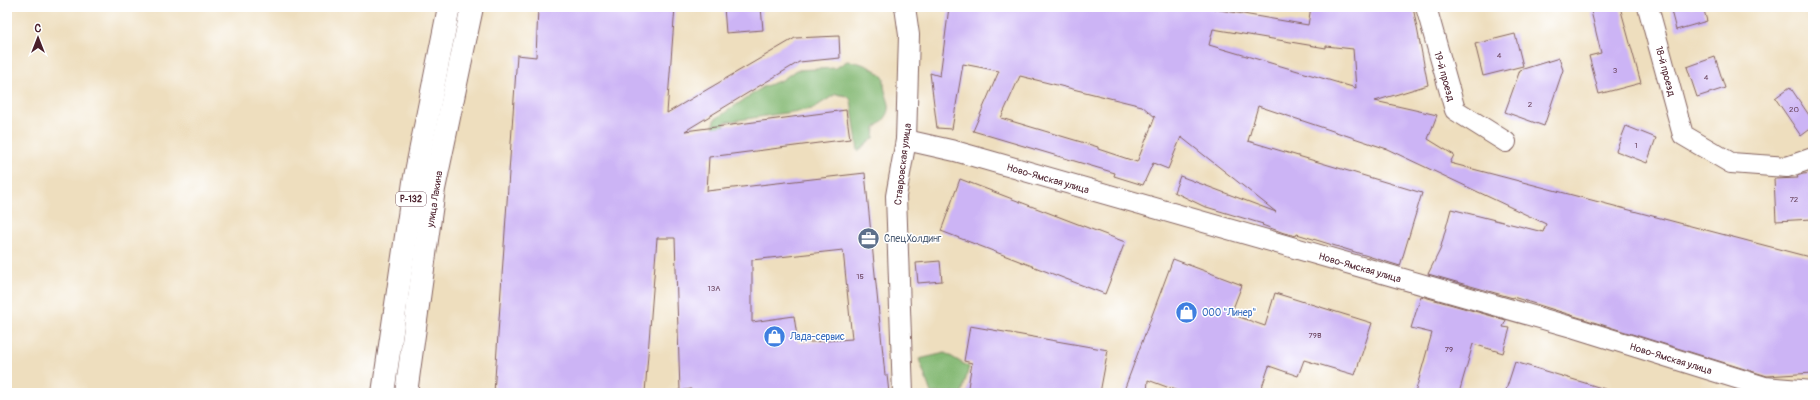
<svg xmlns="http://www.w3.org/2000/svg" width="1820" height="400" font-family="Pangolin,sans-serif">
<rect width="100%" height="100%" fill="#fff"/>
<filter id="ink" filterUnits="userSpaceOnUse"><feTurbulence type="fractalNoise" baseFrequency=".025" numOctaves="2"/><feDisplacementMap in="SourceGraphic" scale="8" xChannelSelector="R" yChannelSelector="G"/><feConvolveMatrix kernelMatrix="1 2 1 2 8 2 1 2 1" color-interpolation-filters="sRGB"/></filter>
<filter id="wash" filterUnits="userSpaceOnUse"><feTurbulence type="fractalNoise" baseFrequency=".012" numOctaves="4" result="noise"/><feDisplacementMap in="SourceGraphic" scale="16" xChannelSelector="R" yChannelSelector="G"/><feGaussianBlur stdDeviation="0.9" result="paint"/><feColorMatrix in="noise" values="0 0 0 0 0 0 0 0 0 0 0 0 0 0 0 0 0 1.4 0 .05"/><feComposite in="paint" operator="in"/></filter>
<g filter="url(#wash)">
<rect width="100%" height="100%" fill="#eedebe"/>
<g fill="#85b974" stroke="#686c50">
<path d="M 847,61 C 861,62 875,68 884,78 C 882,102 902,106 875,128 L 874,138 L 858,151 L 851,100 L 847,96 L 836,94 L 812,109 L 725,122 L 722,148 L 712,153 L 714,120 L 763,87 L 782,80 L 796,70 L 836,68 Z"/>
<path d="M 945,353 L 969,367 L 962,393 L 931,393 L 919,359 Z"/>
</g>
<g id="blocks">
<g fill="#ccb4f5" fill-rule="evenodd">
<path d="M 538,7 L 675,7 L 667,113 L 795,38 L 839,36 L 840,58 L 799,62 L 685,131 L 846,110 L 850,139 L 709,157 L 707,191 L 865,173 L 885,375 L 887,375 L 889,393 L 691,393 L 691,389 L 680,391 L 675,238 L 657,238 L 645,393 L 494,393 L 517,55 L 536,57 ZM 843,250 L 852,339 L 798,343 L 794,316 L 752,322 L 752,260 Z"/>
<path d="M 724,7 L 761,7 L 763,30 L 726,33 Z"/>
<path d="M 949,7 L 1202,7 L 1308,25 L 1311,7 L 1413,7 L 1428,85 L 1375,101 L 1437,115 L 1428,139 L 1454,155 L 1450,163 L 1813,258 L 1813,373 L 1767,376 L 1513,297 L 1513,298 L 1428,274 L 1440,250 L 1451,209 L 1543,232 L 1546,224 L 1387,149 L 1258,106 L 1248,141 L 1422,193 L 1400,266 L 1297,234 L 1296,236 L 1284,233 L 1262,225 L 1263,224 L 1203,206 L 1174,192 L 1180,176 L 1276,212 L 1181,137 L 1168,169 L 1153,163 L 1143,185 L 1114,176 L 1115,173 L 973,131 L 999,71 L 963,64 L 952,129 L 937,128 L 930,73 L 940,76 ZM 1213,29 L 1326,48 L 1326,46 L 1353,49 L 1356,88 L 1209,45 ZM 1020,76 L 1142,106 L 1155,117 L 1137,162 L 1098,149 L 1098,147 L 1001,118 Z"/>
<path d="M 1590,7 L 1620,7 L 1641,83 L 1599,94 L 1589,56 L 1601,53 Z"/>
<path d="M 1670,7 L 1703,7 L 1707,21 L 1676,30 Z"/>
<path d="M 1515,34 L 1523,66 L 1483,76 L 1475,44 Z"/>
<path d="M 1715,57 L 1725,88 L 1697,97 L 1687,67 Z"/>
<path d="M 1559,58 L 1563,70 L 1544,126 L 1505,112 L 1520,70 Z"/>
<path d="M 1790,87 L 1813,121 L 1813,127 L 1801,136 L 1775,98 Z"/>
<path d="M 1626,126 L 1656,138 L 1647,163 L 1616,151 Z"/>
<path d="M 1813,173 L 1813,219 L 1776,221 L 1774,179 L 1798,178 L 1797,176 L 1803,174 Z"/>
<path d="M 960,179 L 1125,242 L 1105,294 L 941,231 Z"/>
<path d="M 1173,259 L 1242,285 L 1231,314 L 1265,326 L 1275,293 L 1372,323 L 1355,375 L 1304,360 L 1298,376 L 1269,366 L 1260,393 L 1183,393 L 1148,380 L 1147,393 L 1123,393 Z"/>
<path d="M 940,261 L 942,281 L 918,283 L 916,263 Z"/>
<path d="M 1421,296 L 1506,320 L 1503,327 L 1510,328 L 1503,353 L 1473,344 L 1459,393 L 1415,393 L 1432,333 L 1411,328 Z"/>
<path d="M 970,326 L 1108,350 L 1100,393 L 967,393 L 972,363 L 964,361 Z"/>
<path d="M 1515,362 L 1605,389 L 1604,393 L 1505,393 Z"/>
</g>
</g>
</g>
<g filter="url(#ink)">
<use href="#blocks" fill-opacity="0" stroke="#83625e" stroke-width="1"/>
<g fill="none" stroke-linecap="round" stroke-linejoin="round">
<defs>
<g id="minor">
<path d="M 1426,7 L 1455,110 L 1506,142"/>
<path d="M 1648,7 L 1683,135 L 1731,163 L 1787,167 L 1813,158"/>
<path d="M 906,140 L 955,151 L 1575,328 L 1765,387 L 1813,391"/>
<path d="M 903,393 L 896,196 L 906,140 L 909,35 L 905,7"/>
</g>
<g id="highway">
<path d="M 383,393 L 414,182 L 449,7"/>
<path d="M 406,393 L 434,189 L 472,7"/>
</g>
</defs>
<use href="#minor" stroke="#83625e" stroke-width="22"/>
<use href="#highway" stroke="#83625e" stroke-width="24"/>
<use href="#minor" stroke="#fff" stroke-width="20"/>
<use href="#highway" stroke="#fff" stroke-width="22"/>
</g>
</g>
<defs>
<symbol id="office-disc" viewBox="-11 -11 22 22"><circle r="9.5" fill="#5c6f8a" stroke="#fff"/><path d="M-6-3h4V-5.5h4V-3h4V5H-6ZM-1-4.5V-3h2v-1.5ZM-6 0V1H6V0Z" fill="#fff"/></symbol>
<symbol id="shop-disc" viewBox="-11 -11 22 22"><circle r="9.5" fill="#3f7fe0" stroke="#fff"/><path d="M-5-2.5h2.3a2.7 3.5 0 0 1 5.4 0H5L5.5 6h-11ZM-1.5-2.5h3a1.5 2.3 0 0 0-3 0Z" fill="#fff"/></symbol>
</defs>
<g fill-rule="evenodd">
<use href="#office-disc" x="856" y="226" width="25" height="25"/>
<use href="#shop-disc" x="1174" y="300" width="25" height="25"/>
<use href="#shop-disc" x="762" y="324" width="25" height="25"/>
</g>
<g text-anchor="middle" stroke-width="3" stroke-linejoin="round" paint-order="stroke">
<g font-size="8" fill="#6a445e">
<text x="1499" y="58">4</text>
<text x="1615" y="73">3</text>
<text x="1706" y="80">4</text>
<text x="1530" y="107">2</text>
<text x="1794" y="112">20</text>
<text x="1636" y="148">1</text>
<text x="1794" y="202">72</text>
<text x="860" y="279">15</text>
<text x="714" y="291">13А</text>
<text x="1315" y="338">79В</text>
<text x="1449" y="352">79</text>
</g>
<rect fill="#fff" stroke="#80626b" stroke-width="1" x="396" y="192" width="30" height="14" rx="3"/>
<g font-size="9" font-weight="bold" fill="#4a1f2b">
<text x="411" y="202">Р-132</text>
</g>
<g font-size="10" fill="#4a1f2b" stroke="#fff">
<text transform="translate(1666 71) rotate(75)" y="4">18-й проезд</text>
<text transform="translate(1445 76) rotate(74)" y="4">19-й проезд</text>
<text transform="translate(902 164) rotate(-83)" y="4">Ставровская улица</text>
<text transform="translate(1048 178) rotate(16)" y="4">Ново-Ямская улица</text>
<text transform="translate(434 199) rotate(-81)" y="4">улица Лакина</text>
<text transform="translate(1360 267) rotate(16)" y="4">Ново-Ямская улица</text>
<text transform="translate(1671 358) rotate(17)" y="4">Ново-Ямская улица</text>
</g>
<g font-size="10" fill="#4e5e75" stroke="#fff" text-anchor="start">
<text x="884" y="242">СпецХолдинг</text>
</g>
<g font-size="10" fill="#366cbe" stroke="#fff" text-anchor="start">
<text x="1202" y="316">ООО "Линер"</text>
<text x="790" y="340">Лада-сервис</text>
</g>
</g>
<rect width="1820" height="400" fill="none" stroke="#fff" stroke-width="24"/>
<g transform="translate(38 38)" stroke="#ffffff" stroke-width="3" paint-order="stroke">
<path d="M0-3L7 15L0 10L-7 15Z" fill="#4a1f2b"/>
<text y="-6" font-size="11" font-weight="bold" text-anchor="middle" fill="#4a1f2b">С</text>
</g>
</svg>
